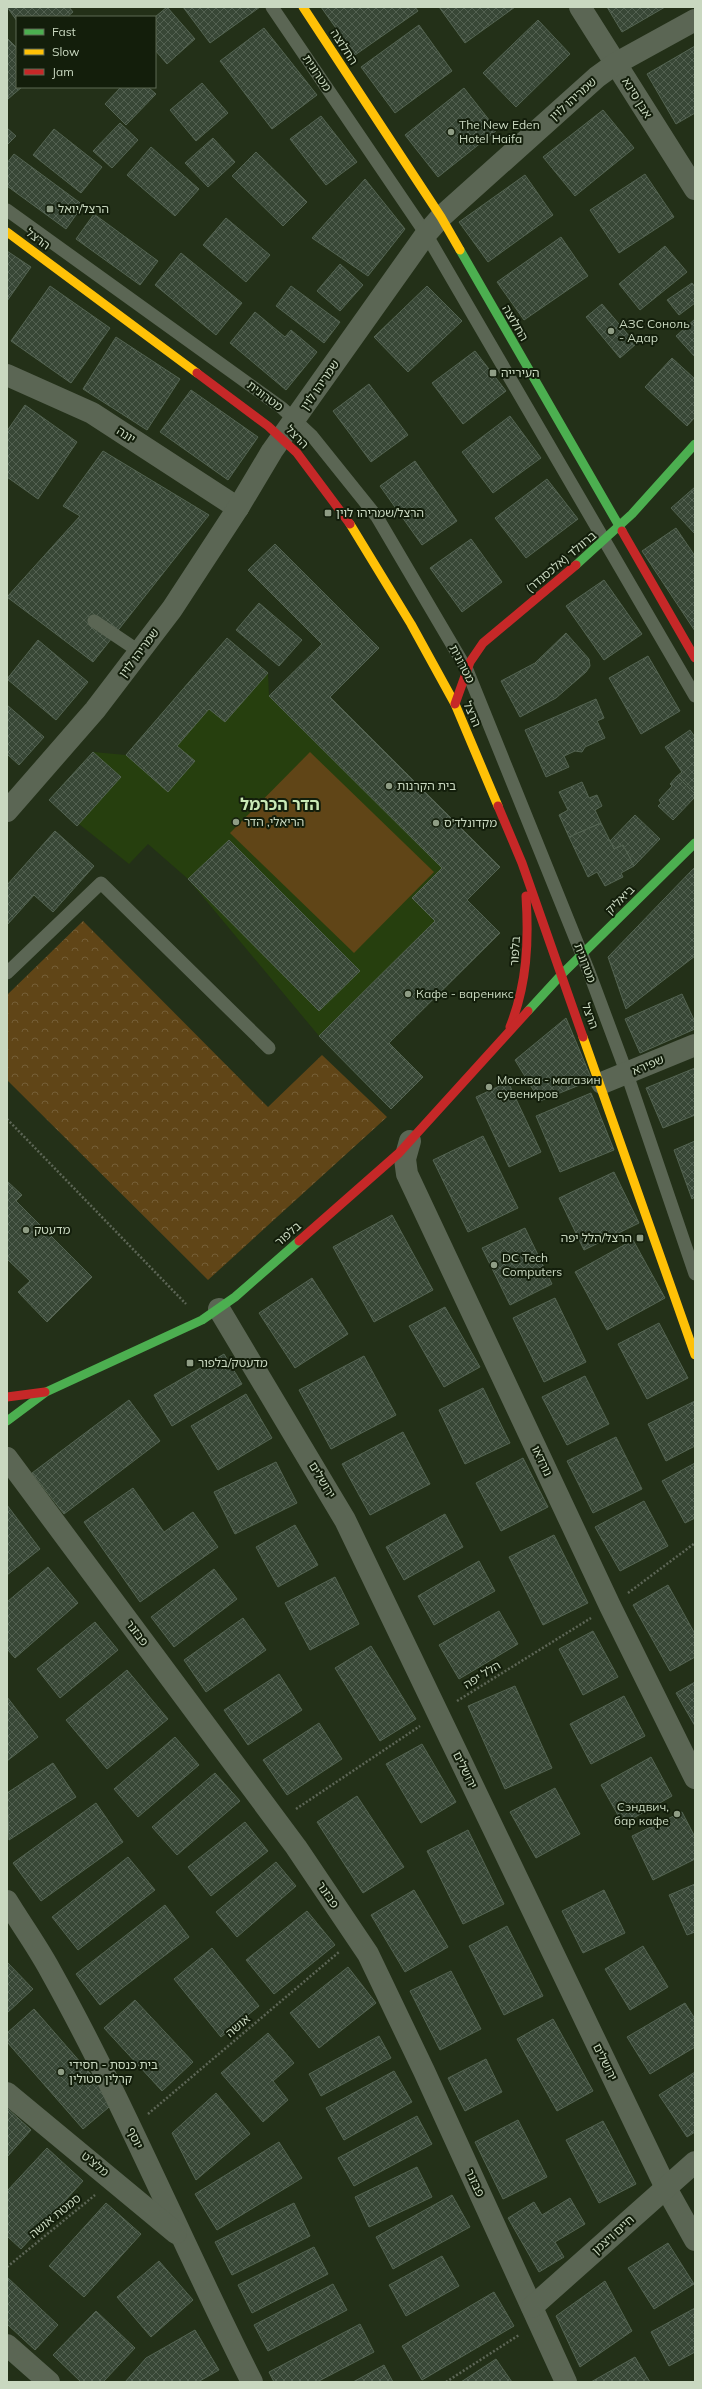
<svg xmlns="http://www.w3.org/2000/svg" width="702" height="2389" font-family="Mulish,'Noto Sans Hebrew',sans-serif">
<defs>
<pattern id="park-crowns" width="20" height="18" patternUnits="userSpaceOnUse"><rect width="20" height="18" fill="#604517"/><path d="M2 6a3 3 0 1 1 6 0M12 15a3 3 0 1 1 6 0" fill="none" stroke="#755f37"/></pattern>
<pattern id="building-cross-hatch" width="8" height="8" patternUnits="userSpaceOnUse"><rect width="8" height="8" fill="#384736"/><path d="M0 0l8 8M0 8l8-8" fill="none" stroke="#536151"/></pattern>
</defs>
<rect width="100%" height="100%" fill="#233018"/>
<path fill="#263f0e" d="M 227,638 L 268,673 L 269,696 L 442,868 L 412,898 L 435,921 L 319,1036 L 188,879 L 148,844 L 129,864 L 49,800 L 93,752 L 126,755 Z"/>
<path fill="url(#park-crowns)" d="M 83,921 L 268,1107 L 322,1055 L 387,1117 L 208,1280 L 7,1080 L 7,995 Z"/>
<path fill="#604517" d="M 310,752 L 434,872 L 354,953 L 230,833 Z"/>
<g fill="url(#building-cross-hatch)" stroke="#546452">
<path d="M 7,7 L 69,7 L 73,12 L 67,17 L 17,17 L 17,21 Z"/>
<path d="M 167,7 L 195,39 L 167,64 L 155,50 L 155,17 Z"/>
<path d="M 183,7 L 260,7 L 210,43 Z"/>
<path d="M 321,7 L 415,7 L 418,11 L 355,55 Z"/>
<path d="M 439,7 L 515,7 L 465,43 Z"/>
<path d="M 607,7 L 665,7 L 622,32 Z"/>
<path d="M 538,20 L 570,54 L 516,107 L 483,73 Z"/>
<path d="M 419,25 L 452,71 L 395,113 L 361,67 Z"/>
<path d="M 264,28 L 317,95 L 272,129 L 220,61 Z"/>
<path d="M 7,38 L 17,48 L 17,87 L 22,87 L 8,99 Z"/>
<path d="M 695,46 L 695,113 L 676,124 L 647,74 Z"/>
<path d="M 202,83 L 228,113 L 196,141 L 170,110 Z"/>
<path d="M 121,87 L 148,87 L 156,94 L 126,125 L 105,104 Z"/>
<path d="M 464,88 L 497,130 L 438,177 L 405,135 Z"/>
<path d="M 603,110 L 634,148 L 575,196 L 543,157 Z"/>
<path d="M 321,116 L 357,162 L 326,185 L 290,139 Z"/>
<path d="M 120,123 L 138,140 L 112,168 L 93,151 Z"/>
<path d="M 7,128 L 16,136 L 7,145 Z"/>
<path d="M 54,129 L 102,167 L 81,193 L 33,155 Z"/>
<path d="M 213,138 L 235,162 L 208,187 L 185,163 Z"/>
<path d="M 151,147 L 199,189 L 175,216 L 127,175 Z"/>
<path d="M 256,152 L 307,202 L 283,226 L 232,176 Z"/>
<path d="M 14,154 L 83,205 L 66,229 L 7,186 L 7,163 Z"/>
<path d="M 645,174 L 674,217 L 619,253 L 590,210 Z"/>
<path d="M 525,175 L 553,215 L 488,262 L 459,222 Z"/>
<path d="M 365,179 L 405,229 L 368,276 L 312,238 Z"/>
<path d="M 94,214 L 158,261 L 140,285 L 76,239 Z"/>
<path d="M 226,218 L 270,255 L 246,282 L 203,245 Z"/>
<path d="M 561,237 L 588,276 L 524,320 L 497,282 Z"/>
<path d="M 665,246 L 687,272 L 640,310 L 619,284 Z"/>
<path d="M 7,251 L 31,267 L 7,301 Z"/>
<path d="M 181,253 L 242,303 L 216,335 L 155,285 Z"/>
<path d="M 340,264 L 363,285 L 340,311 L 317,291 Z"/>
<path d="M 692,283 L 695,287 L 695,303 L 679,315 L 667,300 Z"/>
<path d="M 50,286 L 110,328 L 71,383 L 11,341 Z"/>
<path d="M 291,286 L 340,322 L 324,343 L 276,306 Z"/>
<path d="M 427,286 L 462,321 L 408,372 L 374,337 Z"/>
<path d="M 602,304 L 636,344 L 620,358 L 586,317 Z"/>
<path d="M 255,312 L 285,337 L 291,330 L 317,352 L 286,390 L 230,343 Z"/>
<path d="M 695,319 L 695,357 L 676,336 Z"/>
<path d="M 116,337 L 180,379 L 147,430 L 83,389 Z"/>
<path d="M 475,351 L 506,391 L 463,424 L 432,383 Z"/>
<path d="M 672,358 L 695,379 L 695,417 L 687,426 L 645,387 Z"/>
<path d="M 369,384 L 408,435 L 371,462 L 333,411 Z"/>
<path d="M 191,390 L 258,437 L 228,480 L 160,432 Z"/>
<path d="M 25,405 L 77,442 L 38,499 L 7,477 L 7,431 Z"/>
<path d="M 510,416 L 541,458 L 493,493 L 462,452 Z"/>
<path d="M 103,451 L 209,515 L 93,662 L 7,597 L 80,516 L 63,506 Z"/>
<path d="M 415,461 L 457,521 L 422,545 L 380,486 Z"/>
<path d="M 547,479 L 578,519 L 526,558 L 495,518 Z"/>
<path d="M 695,487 L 695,534 L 671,508 Z"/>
<path d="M 676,528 L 695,556 L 695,631 L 642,551 Z"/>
<path d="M 471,539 L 502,582 L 462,612 L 430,568 Z"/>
<path d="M 275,544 L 379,648 L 330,697 L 500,867 L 467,900 L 500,933 L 389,1043 L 423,1077 L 391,1109 L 319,1036 L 435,921 L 412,898 L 442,868 L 269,696 L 322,644 L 248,570 Z"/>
<path d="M 604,580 L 642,634 L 604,660 L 566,606 Z"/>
<path d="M 259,603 L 302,640 L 279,666 L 236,630 Z"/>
<path d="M 566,633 L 589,659 L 590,666 L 586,672 L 556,698 L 520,717 L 501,681 L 535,663 Z"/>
<path d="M 227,638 L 268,673 L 225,722 L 209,709 L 177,746 L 195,761 L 168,792 L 126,755 Z"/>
<path d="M 38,640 L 88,682 L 56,720 L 7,679 Z"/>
<path d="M 648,656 L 680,711 L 641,734 L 609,678 Z"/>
<path d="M 596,699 L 604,718 L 597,721 L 605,738 L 585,747 L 582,752 L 575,751 L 564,756 L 569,767 L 546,777 L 525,730 Z"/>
<path d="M 7,705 L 44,737 L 19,765 L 7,754 Z"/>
<path d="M 690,730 L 695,737 L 695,794 L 677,776 L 682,772 L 665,747 Z"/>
<path d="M 93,752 L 121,777 L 77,826 L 49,800 Z"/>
<path d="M 677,776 L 695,794 L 695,797 L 673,820 L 658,806 L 661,803 L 659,800 L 672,786 L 670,784 Z"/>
<path d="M 582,782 L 589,798 L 597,795 L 602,806 L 595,810 L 601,823 L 569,837 L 559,815 L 568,810 L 559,792 Z"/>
<path d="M 635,815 L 660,839 L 634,866 L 623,845 L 614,849 L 610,841 Z"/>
<path d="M 601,823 L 614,849 L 623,845 L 634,866 L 621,873 L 623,877 L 605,886 L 597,872 L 588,877 L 569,837 Z"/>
<path d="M 55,831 L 94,866 L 53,912 L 34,895 L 7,925 L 7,885 Z"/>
<path d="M 229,840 L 360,971 L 319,1011 L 188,879 Z"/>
<path d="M 695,867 L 695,956 L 626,1009 L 608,957 Z"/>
<path d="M 682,994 L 695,1022 L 695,1029 L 640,1053 L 625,1019 Z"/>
<path d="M 566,1018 L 592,1080 L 540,1101 L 515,1060 Z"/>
<path d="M 695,1068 L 695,1115 L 663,1128 L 646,1088 Z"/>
<path d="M 508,1082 L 541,1152 L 509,1167 L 476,1097 Z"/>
<path d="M 591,1093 L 614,1150 L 560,1172 L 536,1116 Z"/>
<path d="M 483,1136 L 518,1208 L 468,1232 L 433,1160 Z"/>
<path d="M 695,1141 L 695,1197 L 692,1199 L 674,1150 Z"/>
<path d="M 614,1172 L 639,1223 L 584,1250 L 559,1198 Z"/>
<path d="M 7,1181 L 22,1195 L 16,1201 L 92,1277 L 47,1322 L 18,1292 L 30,1281 L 7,1259 Z"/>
<path d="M 392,1215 L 433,1290 L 374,1322 L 333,1247 Z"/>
<path d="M 525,1228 L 552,1284 L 510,1305 L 482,1248 Z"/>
<path d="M 633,1240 L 665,1298 L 607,1330 L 575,1272 Z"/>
<path d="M 312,1278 L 348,1334 L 295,1368 L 259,1313 Z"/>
<path d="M 555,1298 L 586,1362 L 544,1382 L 513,1318 Z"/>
<path d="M 445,1307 L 480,1367 L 444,1387 L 409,1326 Z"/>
<path d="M 659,1323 L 688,1378 L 647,1399 L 618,1344 Z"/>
<path d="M 224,1354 L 242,1384 L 172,1426 L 154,1395 Z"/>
<path d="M 364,1356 L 396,1415 L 331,1449 L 299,1390 Z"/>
<path d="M 585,1376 L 609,1424 L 567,1445 L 542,1397 Z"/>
<path d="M 483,1388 L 510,1443 L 465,1464 L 439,1410 Z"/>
<path d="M 246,1394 L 272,1438 L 218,1470 L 191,1426 Z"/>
<path d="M 129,1400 L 160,1441 L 64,1514 L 32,1473 Z"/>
<path d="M 695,1401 L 695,1446 L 666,1461 L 648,1424 Z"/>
<path d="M 403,1432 L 430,1484 L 370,1515 L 342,1464 Z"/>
<path d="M 616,1437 L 642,1489 L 593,1513 L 567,1461 Z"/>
<path d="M 523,1458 L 548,1507 L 501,1531 L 476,1483 Z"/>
<path d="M 276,1462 L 297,1503 L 235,1534 L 214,1492 Z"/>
<path d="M 695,1463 L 695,1518 L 685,1523 L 662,1481 Z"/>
<path d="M 133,1488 L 164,1532 L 193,1512 L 218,1547 L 140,1602 L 84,1522 Z"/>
<path d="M 644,1501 L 668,1546 L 620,1571 L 595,1527 Z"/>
<path d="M 7,1505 L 40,1549 L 7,1575 Z"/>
<path d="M 445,1514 L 463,1547 L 404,1580 L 386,1547 Z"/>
<path d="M 295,1525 L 318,1565 L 278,1587 L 256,1547 Z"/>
<path d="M 554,1535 L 588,1603 L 543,1625 L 509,1557 Z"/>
<path d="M 479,1561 L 495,1591 L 434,1625 L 418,1596 Z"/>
<path d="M 48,1567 L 78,1603 L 15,1658 L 7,1649 L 7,1602 Z"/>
<path d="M 214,1569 L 237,1599 L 174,1647 L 151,1617 Z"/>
<path d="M 335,1577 L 359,1624 L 310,1650 L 285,1603 Z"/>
<path d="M 668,1585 L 695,1634 L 695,1657 L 670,1671 L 633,1605 Z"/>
<path d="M 499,1611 L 518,1644 L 459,1679 L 439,1645 Z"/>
<path d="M 243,1618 L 266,1650 L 206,1692 L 184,1660 Z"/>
<path d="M 95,1622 L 118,1650 L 60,1698 L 37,1669 Z"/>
<path d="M 593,1631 L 618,1677 L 583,1695 L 559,1649 Z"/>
<path d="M 371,1646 L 416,1719 L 380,1741 L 335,1668 Z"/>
<path d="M 127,1670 L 168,1719 L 107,1769 L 66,1720 Z"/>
<path d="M 279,1674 L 302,1710 L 248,1745 L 224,1710 Z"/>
<path d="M 695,1682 L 695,1726 L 676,1693 Z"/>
<path d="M 515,1686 L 552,1768 L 505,1789 L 468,1706 Z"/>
<path d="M 624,1696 L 645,1736 L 591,1764 L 570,1724 Z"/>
<path d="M 7,1697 L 38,1737 L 7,1761 Z"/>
<path d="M 319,1723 L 342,1759 L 287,1795 L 263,1760 Z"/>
<path d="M 175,1737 L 199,1765 L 138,1817 L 114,1789 Z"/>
<path d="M 422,1744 L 456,1802 L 421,1823 L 386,1764 Z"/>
<path d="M 651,1757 L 672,1796 L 623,1824 L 601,1785 Z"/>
<path d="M 53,1763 L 76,1797 L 9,1840 L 7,1793 Z"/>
<path d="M 215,1773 L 240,1801 L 177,1855 L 152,1827 Z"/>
<path d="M 555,1788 L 580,1834 L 536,1858 L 510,1812 Z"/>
<path d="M 357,1796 L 404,1867 L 363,1893 L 317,1822 Z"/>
<path d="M 96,1803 L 123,1842 L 41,1901 L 13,1863 Z"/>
<path d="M 682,1812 L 695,1837 L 695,1859 L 653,1880 L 632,1836 Z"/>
<path d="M 245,1822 L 268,1851 L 211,1896 L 188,1867 Z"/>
<path d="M 468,1830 L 504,1904 L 463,1924 L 427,1851 Z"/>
<path d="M 128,1857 L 155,1890 L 78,1950 L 52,1917 Z"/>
<path d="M 276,1862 L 296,1886 L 237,1937 L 216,1912 Z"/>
<path d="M 695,1884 L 695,1932 L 687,1935 L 669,1895 Z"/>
<path d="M 414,1890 L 448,1947 L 405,1972 L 371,1915 Z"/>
<path d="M 604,1890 L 625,1933 L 583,1953 L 562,1911 Z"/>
<path d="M 165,1905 L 189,1937 L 100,2005 L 76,1974 Z"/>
<path d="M 307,1911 L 335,1945 L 274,1994 L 246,1960 Z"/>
<path d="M 507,1926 L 543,1996 L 504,2015 L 469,1946 Z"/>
<path d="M 643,1946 L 668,1987 L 630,2010 L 605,1969 Z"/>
<path d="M 212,1948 L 259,2006 L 221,2037 L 174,1979 Z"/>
<path d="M 7,1962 L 33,1989 L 7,2013 Z"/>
<path d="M 348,1967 L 376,2003 L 319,2048 L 290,2013 Z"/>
<path d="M 451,1971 L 481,2029 L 440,2050 L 410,1991 Z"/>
<path d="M 135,2000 L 193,2062 L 162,2091 L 104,2028 Z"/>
<path d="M 685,2003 L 695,2019 L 695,2047 L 650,2074 L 627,2037 Z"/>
<path d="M 34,2009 L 115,2102 L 83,2129 L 7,2042 L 7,2033 Z"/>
<path d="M 553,2019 L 593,2091 L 557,2111 L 517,2039 Z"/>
<path d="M 268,2033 L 294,2063 L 273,2081 L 288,2100 L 263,2122 L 221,2073 Z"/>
<path d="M 379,2036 L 391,2058 L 321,2096 L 309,2074 Z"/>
<path d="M 486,2059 L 502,2092 L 465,2111 L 448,2078 Z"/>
<path d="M 394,2071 L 412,2102 L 344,2140 L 326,2108 Z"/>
<path d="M 695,2072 L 695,2132 L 687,2137 L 659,2095 Z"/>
<path d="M 216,2093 L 250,2134 L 196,2180 L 172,2133 Z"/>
<path d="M 7,2108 L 31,2130 L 7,2157 Z"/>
<path d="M 417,2116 L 432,2144 L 354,2186 L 338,2158 Z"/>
<path d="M 518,2120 L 547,2177 L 503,2199 L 475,2142 Z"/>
<path d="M 603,2121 L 636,2184 L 599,2203 L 566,2140 Z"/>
<path d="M 279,2142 L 302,2178 L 217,2230 L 195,2194 Z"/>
<path d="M 47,2148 L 83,2181 L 21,2249 L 7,2236 L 7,2191 Z"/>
<path d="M 417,2167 L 432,2197 L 369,2227 L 355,2197 Z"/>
<path d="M 452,2195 L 470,2227 L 393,2269 L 376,2237 Z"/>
<path d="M 570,2198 L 585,2224 L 555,2242 L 564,2257 L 539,2272 L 508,2218 L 534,2202 L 542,2215 Z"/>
<path d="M 106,2203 L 141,2234 L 84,2297 L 49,2266 Z"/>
<path d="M 294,2203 L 310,2236 L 232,2275 L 215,2242 Z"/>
<path d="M 668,2243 L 694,2284 L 654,2309 L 628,2268 Z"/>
<path d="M 314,2247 L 328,2274 L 252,2313 L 238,2285 Z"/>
<path d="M 442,2256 L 459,2286 L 406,2316 L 389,2285 Z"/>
<path d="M 159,2261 L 193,2300 L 151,2337 L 117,2297 Z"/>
<path d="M 7,2277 L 58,2325 L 35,2350 L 7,2324 Z"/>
<path d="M 605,2281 L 632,2331 L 580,2367 L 556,2316 Z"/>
<path d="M 333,2284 L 347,2310 L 268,2351 L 254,2325 Z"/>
<path d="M 494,2292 L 514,2326 L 422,2380 L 402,2346 Z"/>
<path d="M 695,2308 L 695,2352 L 669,2366 L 651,2332 Z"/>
<path d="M 96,2311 L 135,2348 L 103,2382 L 81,2382 L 53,2355 Z"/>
<path d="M 360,2324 L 374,2352 L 317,2382 L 274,2382 L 269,2372 Z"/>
<path d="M 195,2330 L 219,2370 L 198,2382 L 125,2382 L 146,2358 Z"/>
<path d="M 635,2357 L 650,2382 L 591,2382 Z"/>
<path d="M 496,2359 L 512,2382 L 461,2382 Z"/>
<path d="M 384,2365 L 393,2382 L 353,2382 Z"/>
</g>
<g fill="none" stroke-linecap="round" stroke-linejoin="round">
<g stroke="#5d6656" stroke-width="2.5" stroke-dasharray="2 2" stroke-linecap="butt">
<path d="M 7,1119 L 186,1304"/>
<path d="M 628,1593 L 695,1543"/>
<path d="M 457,1701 L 591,1618"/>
<path d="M 296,1809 L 420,1726"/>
<path d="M 148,2114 L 339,1952"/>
<path d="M 7,2267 L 95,2195"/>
<path d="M 446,2382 L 519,2335"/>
</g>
<g stroke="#5b6654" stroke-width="13">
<path d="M 272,7 L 426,234 L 695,696"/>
<path d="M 7,210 L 282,408 L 312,436 L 377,517 L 467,670 L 589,972 L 627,1074 L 695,1274"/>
<path d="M 94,621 L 140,652"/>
<path d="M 7,973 L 101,883 L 269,1048"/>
</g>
<g stroke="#5b6654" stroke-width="22">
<path d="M 580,7 L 695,189"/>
<path d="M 7,375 L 92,413 L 238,508"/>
<path d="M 7,811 L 95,710 L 172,609 L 238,508 L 272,451 L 426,234 L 441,217 L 597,77 L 615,64 L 695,20"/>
<path d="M 602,1083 L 695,1045"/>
<path d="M 410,1141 L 405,1159 L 407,1174 L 610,1606 L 695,1778"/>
<path d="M 219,1309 L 345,1520 L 666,2188 L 695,2240"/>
<path d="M 7,1458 L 296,1847 L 368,1954 L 424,2071 L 566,2382"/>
<path d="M 7,1901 C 21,1924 37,1946 50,1970 C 125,2104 183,2246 252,2382"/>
<path d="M 7,2093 L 176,2233"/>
<path d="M 532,2307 L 695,2162"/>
<path d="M 7,2345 L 49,2382"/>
</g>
<g stroke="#4caf50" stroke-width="9">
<path d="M 460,250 L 622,531"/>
<path d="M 576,565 L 632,514 L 695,444"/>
<path d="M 528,1011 L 562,974 L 695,843"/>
<path d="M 7,1421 L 46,1392 L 202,1320 L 235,1297 L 299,1241"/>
</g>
<g stroke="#ffc107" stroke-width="9">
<path d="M 303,7 L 441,217 L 460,250"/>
<path d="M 7,232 L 197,373"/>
<path d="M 350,524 L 411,624 L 455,704 L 498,806"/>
<path d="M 583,1037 L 695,1355"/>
</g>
<g stroke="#c62828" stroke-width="9">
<path d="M 197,373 L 268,426 L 297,453 L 350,524"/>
<path d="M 622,531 L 695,658"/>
<path d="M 455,704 L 470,662 L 483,643 L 576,565"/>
<path d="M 498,806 L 522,863 L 583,1037"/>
<path d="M 510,1027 C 527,984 529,942 526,896"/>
<path d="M 299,1241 L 399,1153 L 528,1011"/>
<path d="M 7,1397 L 45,1392"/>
</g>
</g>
<g fill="#8f9d85" stroke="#131e0b" stroke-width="1.5">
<circle cx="451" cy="132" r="4"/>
<rect x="46" y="205" width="8" height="8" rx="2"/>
<circle cx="611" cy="331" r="4"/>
<rect x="489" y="369" width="8" height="8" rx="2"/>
<rect x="324" y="509" width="8" height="8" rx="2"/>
<circle cx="389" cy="786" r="4"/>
<circle cx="236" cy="822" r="4"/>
<circle cx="436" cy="823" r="4"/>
<circle cx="408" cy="994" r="4"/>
<circle cx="489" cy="1087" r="4"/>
<circle cx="26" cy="1230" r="4"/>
<rect x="636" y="1234" width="8" height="8" rx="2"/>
<circle cx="494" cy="1265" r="4"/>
<rect x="186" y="1359" width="8" height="8" rx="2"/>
<circle cx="677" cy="1814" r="4"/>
<circle cx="61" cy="2072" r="4"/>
</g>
<g text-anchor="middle" stroke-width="4" stroke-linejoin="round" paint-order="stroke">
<g font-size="12" fill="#c9d8c0" stroke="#131e0b">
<text transform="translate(344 47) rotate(57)" y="4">החלוצה</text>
<text transform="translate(317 73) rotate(56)" y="4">מטרונית</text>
<text transform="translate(637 98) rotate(58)" y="4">אבן סינא</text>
<text transform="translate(573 99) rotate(-42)" y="4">שמריהו לוין</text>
<text transform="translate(38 239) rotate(36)" y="4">הרצל</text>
<text transform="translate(515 323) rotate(60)" y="4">החלוצה</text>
<text transform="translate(320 385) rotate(-55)" y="4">שמריהו לוין</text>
<text transform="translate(265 396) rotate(37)" y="4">מטרונית</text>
<text transform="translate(126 435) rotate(33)" y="4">יונה</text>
<text transform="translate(297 437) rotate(45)" y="4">הרצל</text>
<text transform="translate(561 562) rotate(-40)" y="4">ברוולד (אלכסנדר)</text>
<text transform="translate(139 653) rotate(-53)" y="4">שמריהו לוין</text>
<text transform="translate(462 664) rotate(63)" y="4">מטרונית</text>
<text transform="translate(472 714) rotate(66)" y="4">הרצל</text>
<text transform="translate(620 900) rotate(-45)" y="4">ביאליק</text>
<text transform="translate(515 951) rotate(-86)" y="4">בלפור</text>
<text transform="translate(585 963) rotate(69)" y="4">מטרונית</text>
<text transform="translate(590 1016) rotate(70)" y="4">הרצל</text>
<text transform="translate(648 1065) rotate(-23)" y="4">שפירא</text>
<text transform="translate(288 1234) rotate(-41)" y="4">בלפור</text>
<text transform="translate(542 1461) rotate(65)" y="4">נורדאו</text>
<text transform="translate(322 1480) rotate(59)" y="4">ירושלים</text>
<text transform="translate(137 1633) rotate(53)" y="4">פבזנר</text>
<text transform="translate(482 1675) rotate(-32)" y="4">הלל יפה</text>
<text transform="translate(465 1770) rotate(64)" y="4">ירושלים</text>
<text transform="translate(328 1895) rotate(56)" y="4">פבזנר</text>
<text transform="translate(238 2026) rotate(-40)" y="4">אושה</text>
<text transform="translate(605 2062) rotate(64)" y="4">ירושלים</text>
<text transform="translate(135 2138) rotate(65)" y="4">יוסף</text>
<text transform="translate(95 2164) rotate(39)" y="4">מלצ'ט</text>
<text transform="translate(475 2183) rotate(65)" y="4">פבזנר</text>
<text transform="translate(55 2216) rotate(-39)" y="4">סמטת אושה</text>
<text transform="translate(613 2235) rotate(-42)" y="4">חיים ויצמן</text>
</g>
<g font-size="12" fill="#c9d8c0" stroke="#131e0b" text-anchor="start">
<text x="459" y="129">The New Eden<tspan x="459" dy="14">Hotel Haifa</tspan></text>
<text x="58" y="213">הרצל/יואל</text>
<text x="619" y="328">АЗС Соноль<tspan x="619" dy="14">- Адар</tspan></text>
<text x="501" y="377">העירייה</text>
<text x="336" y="517">הרצל/שמריהו לוין</text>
<text x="397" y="790">בית הקרנות</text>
<text x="244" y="826">הריאלי, הדר</text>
<text x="444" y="827">מקדונלד'ס</text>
<text x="416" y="998">Кафе - вареникс</text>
<text x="497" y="1084">Москва - магазин<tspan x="497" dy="14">сувениров</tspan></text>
<text x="34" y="1234">מדעטק</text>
<text x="632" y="1242" text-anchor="end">הרצל/הלל יפה</text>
<text x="502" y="1262">DC Tech<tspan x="502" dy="14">Computers</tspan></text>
<text x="198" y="1367">מדעטק/בלפור</text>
<text x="669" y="1811" text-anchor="end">Сэндвич,<tspan x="669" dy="14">бар кафе</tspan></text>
<text x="69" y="2069">בית כנסת - חסידי<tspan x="69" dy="14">קרלין סטולין</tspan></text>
</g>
<g font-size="16" font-weight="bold" fill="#cae9b6" stroke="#131e0b">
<text x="280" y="810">הדר הכרמל</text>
</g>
</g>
<rect width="702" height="2389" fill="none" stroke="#c9d8c0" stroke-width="16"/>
<rect x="16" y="16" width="140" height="72" fill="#131e0b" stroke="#5c6853"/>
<rect x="24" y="29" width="20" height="6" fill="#4caf50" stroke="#5c6853"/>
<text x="52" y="36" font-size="12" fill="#c9d8c0">Fast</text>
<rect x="24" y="49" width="20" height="6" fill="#ffc107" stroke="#5c6853"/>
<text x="52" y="56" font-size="12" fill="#c9d8c0">Slow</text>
<rect x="24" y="69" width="20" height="6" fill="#c62828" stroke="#5c6853"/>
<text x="52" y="76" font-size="12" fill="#c9d8c0">Jam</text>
</svg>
